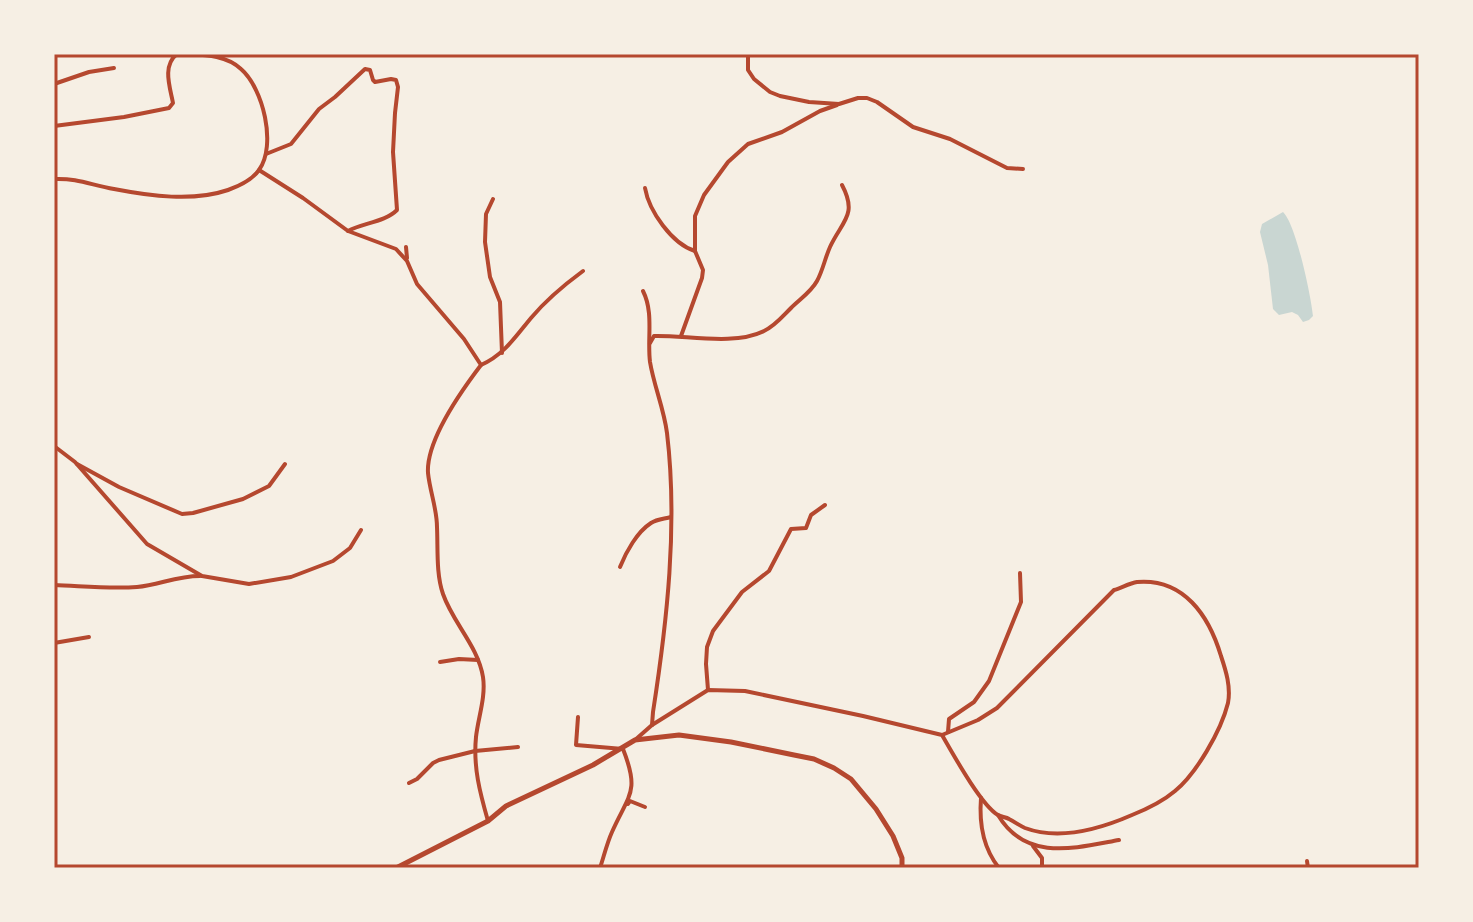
<svg xmlns="http://www.w3.org/2000/svg" width="1473" height="922" font-family="'Sofia Sans Condensed',sans-serif">
<rect width="100%" height="100%" fill="#f6efe4"/>
<path fill="#c9d6d2" d="M 1283,212 C 1296,224 1311,296 1313,316 L 1309,320 L 1303,322 L 1298,315 L 1292,312 L 1279,315 L 1273,309 L 1268,265 L 1260,232 L 1262,224 Z"/>
<g fill="none" stroke-linecap="round" stroke-linejoin="round">
<g stroke="#b5482f" stroke-width="4">
<path d="M 748,54 L 748,70 L 754,79 L 770,92 L 780,96 L 809,102 L 839,104 L 858,98 L 867,98 L 877,102 L 913,127 L 950,139 L 1007,168 L 1023,169"/>
<path d="M 54,84 L 89,72 L 114,68"/>
<path d="M 54,126 L 124,117 L 169,108 L 173,103 C 170,87 162,66 177,54"/>
<path d="M 266,154 L 291,144 L 319,109 L 335,97 L 365,69 L 370,70 L 373,80 L 375,82 L 391,79 L 396,80 L 398,87 L 395,113 L 393,152 L 397,210 C 385,222 363,223 348,231"/>
<path d="M 259,170 L 303,198 L 348,231 L 396,249 L 407,261 L 417,284 L 464,339 L 481,365 C 462,390 426,441 428,473 C 430,492 437,509 437,527 C 438,549 436,574 443,594 C 453,623 478,646 483,677 C 486,697 478,718 476,737 C 473,767 480,793 488,821"/>
<path d="M 54,179 C 78,178 91,185 114,189 C 150,196 193,202 228,190 C 239,186 252,180 259,170 C 277,145 263,88 241,69 C 227,56 207,55 189,54"/>
<path d="M 645,188 C 649,211 672,244 695,251"/>
<path d="M 493,199 L 486,214 L 485,242 L 490,277 L 500,302 L 502,353"/>
<path d="M 406,247 L 407,258"/>
<path d="M 643,291 C 654,313 647,338 650,362 C 654,386 664,409 667,433 C 678,525 667,622 653,712 L 652,725"/>
<path d="M 681,336 L 702,278 L 703,270 L 695,251 L 695,216 L 704,195 L 728,162 L 748,144 L 782,132 L 820,111 L 837,105"/>
<path d="M 650,343 L 654,336 C 686,335 734,346 764,331 C 775,326 782,317 791,308 C 800,299 811,292 817,281 C 823,270 825,258 830,247 C 842,221 858,215 842,185"/>
<path d="M 481,365 C 504,355 516,336 531,318 C 546,300 564,285 583,271"/>
<path d="M 54,446 L 75,462 L 147,544 L 202,576 L 249,584 L 291,577 L 333,561 L 350,548 L 361,530"/>
<path d="M 77,464 L 119,487 L 182,514 L 193,513 L 243,499 L 269,486 L 285,464"/>
<path d="M 620,567 C 626,552 637,532 651,523 C 657,519 664,519 671,517"/>
<path d="M 54,585 C 82,586 109,589 137,587 C 159,585 176,576 200,576"/>
<path d="M 54,643 L 89,637"/>
<path d="M 440,662 L 459,659 L 478,660"/>
<path d="M 708,690 L 706,664 L 707,647 L 713,631 L 742,592 L 769,571 L 791,529 L 806,528 L 811,515 L 825,505"/>
<path d="M 578,717 L 576,745 L 623,749 C 640,792 629,794 612,832 C 607,843 604,856 600,868"/>
<path d="M 948,732 L 949,719 L 974,702 L 989,681 L 1021,602 L 1020,573"/>
<path d="M 635,740 L 652,725 L 708,690 L 745,691 L 863,716 L 942,735 C 953,754 981,805 998,815 C 1001,817 1006,817 1009,819 C 1015,822 1020,826 1025,828 C 1060,841 1100,829 1132,815 C 1147,809 1162,802 1175,791 C 1196,774 1221,731 1228,703 C 1231,687 1226,671 1221,656 C 1209,616 1184,578 1137,582 C 1130,583 1121,588 1114,590 L 997,708 L 978,720 L 942,735"/>
<path d="M 409,783 L 417,779 L 433,763 L 439,760 L 475,751 L 518,747"/>
<path d="M 981,798 C 979,823 983,848 999,868"/>
<path d="M 628,804 L 630,801 L 645,807"/>
<path d="M 998,815 C 1026,862 1075,848 1119,840"/>
<path d="M 1033,846 L 1042,858 L 1042,868"/>
<path d="M 1307,861 L 1308,868"/>
</g>
<path stroke="#b5482f" stroke-width="5" d="M 396,868 L 488,821 L 506,806 L 593,765 L 635,740 L 679,735 L 731,742 L 794,755 L 814,759 L 834,768 L 851,779 L 876,809 L 893,836 L 902,858 L 902,868"/>
</g>
<rect width="1473" height="922" fill="none" stroke="#f6efe4" stroke-width="112"/>
<rect x="56" y="56" width="1361" height="810" fill="none" stroke="#b5482f" stroke-width="3"/>
</svg>
